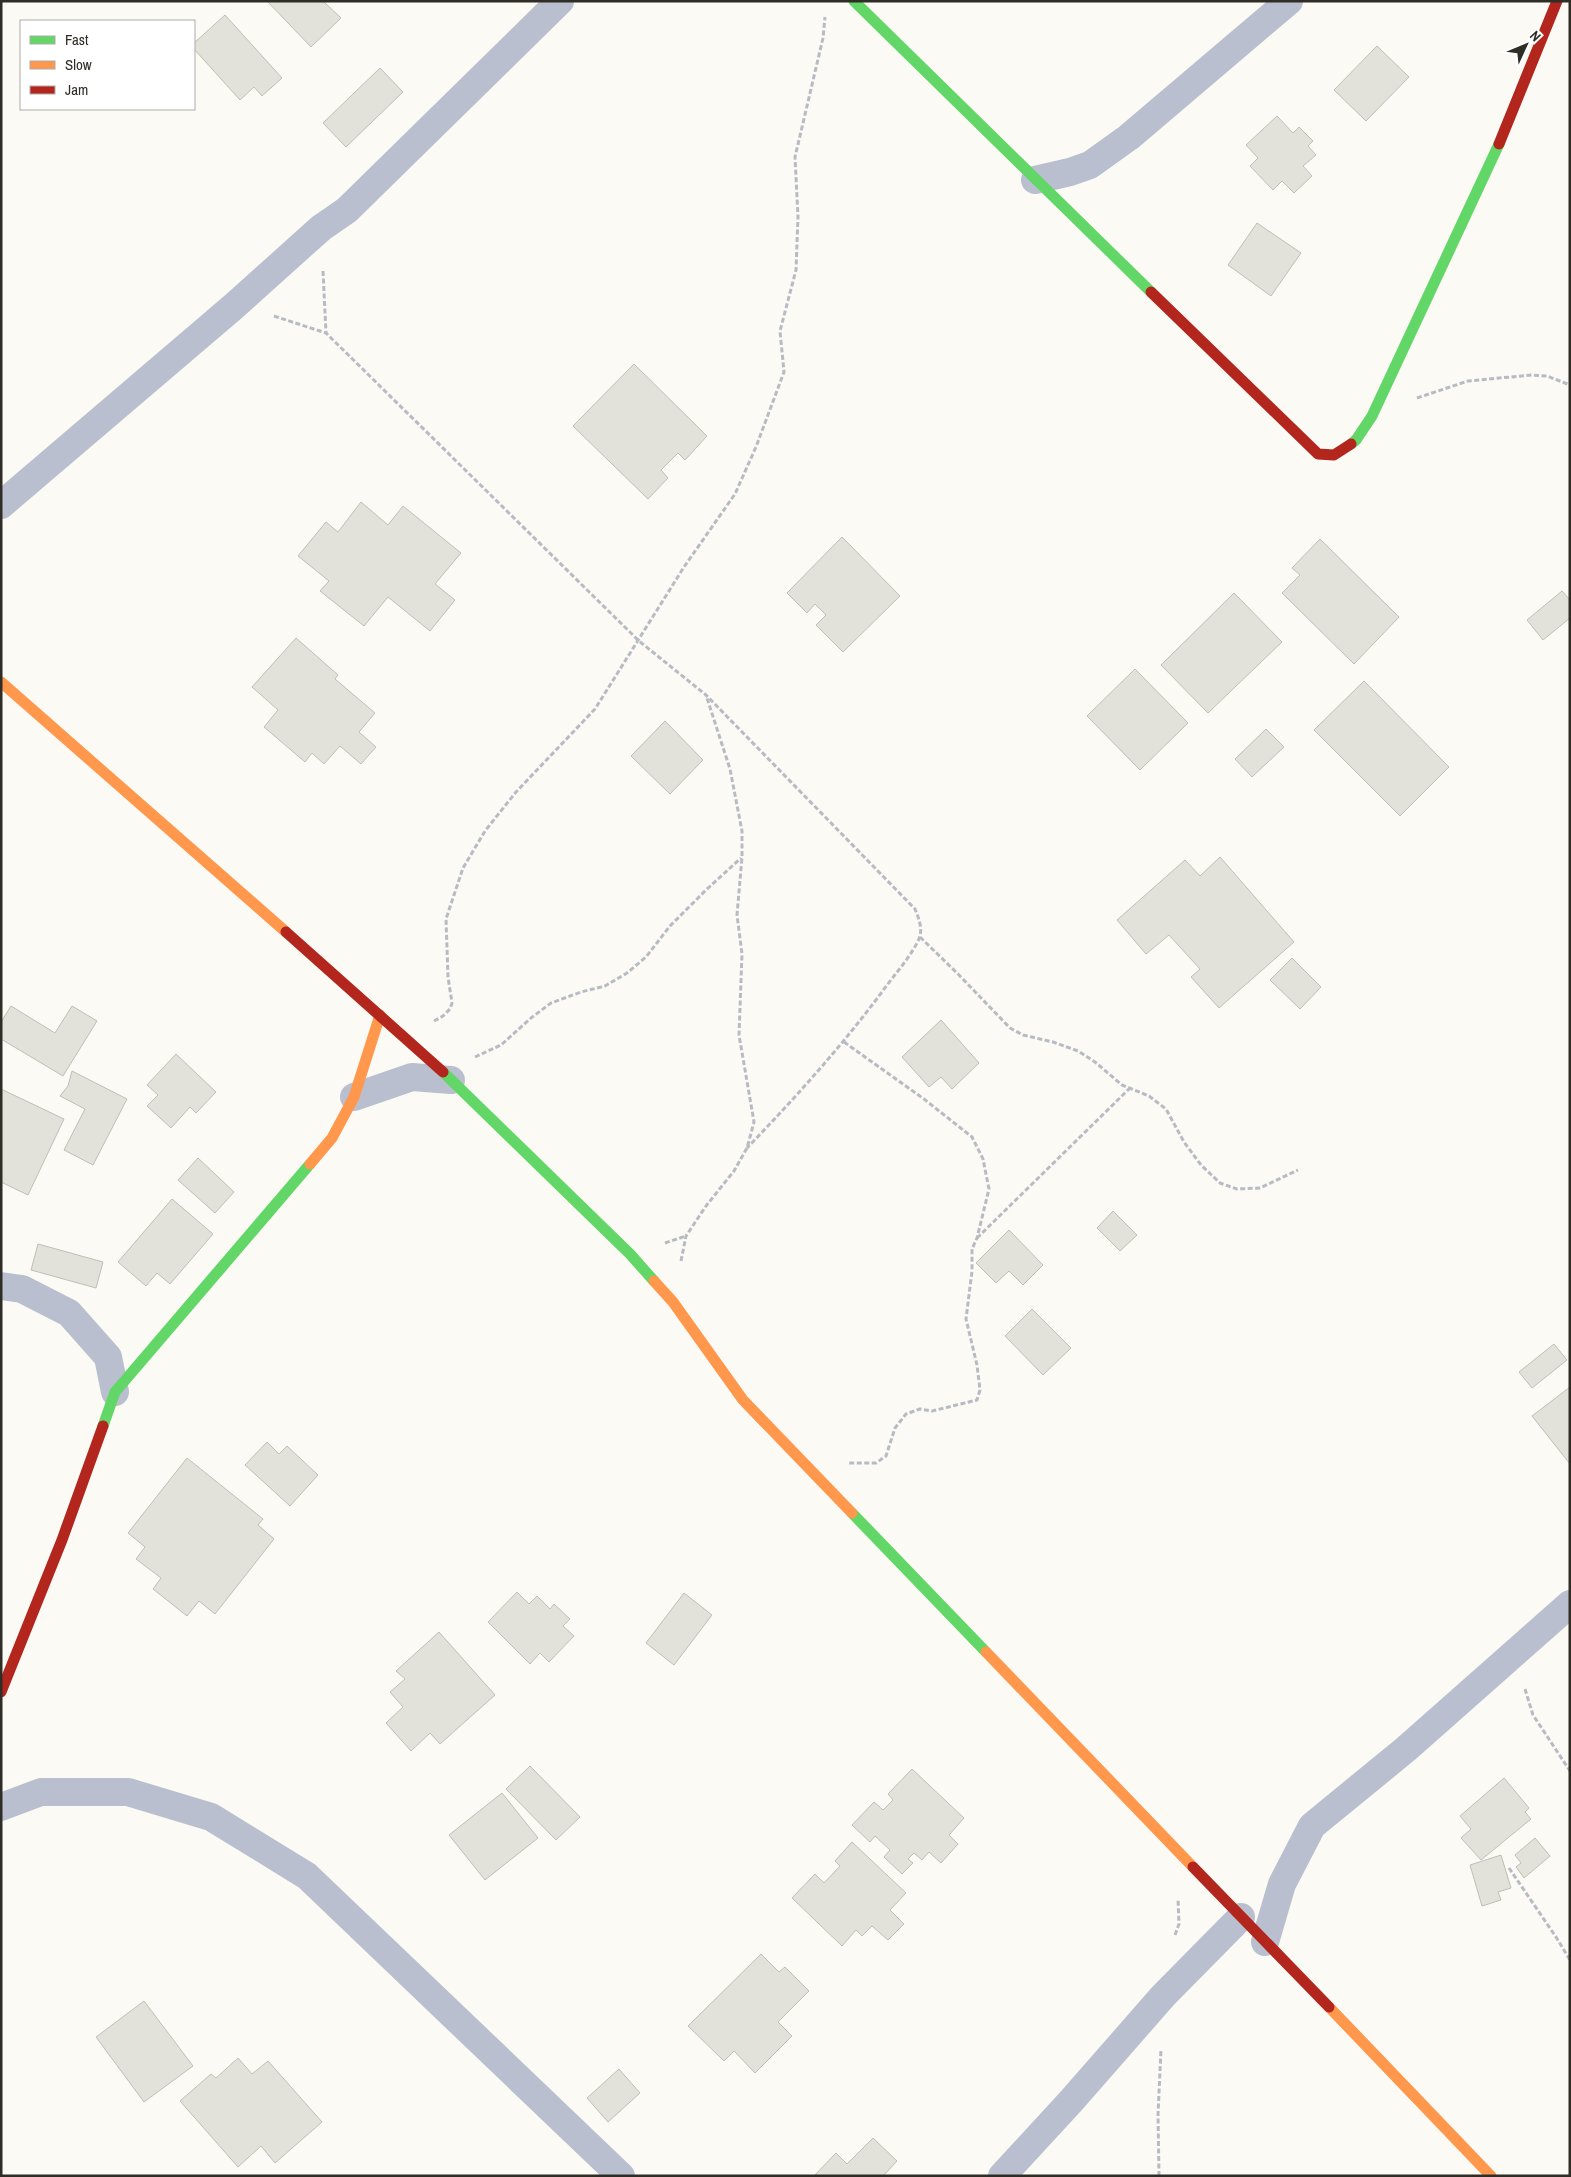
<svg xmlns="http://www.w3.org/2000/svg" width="1571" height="2177" font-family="'Archivo Narrow',sans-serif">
<rect width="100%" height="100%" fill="#fbfaf4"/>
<g fill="#e2e1da" stroke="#bfbeb8">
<path d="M 267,1 L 323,1 L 341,18 L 311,47 Z"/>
<path d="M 225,15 L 282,78 L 262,96 L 254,87 L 240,100 L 194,49 L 194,43 Z"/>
<path d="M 1377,46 L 1409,77 L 1366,121 L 1334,90 Z"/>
<path d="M 380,68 L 403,92 L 346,147 L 323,123 Z"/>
<path d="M 1277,116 L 1293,133 L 1299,127 L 1313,141 L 1308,146 L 1316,155 L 1303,166 L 1312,176 L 1294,193 L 1282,181 L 1273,190 L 1250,166 L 1258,158 L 1246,145 Z"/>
<path d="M 1257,223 L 1301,253 L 1271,296 L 1228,265 Z"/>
<path d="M 634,364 L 707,436 L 685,460 L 678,453 L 661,470 L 668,478 L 648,499 L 573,426 Z"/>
<path d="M 361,502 L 388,525 L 403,506 L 461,553 L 435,584 L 455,600 L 430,631 L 388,597 L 364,626 L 320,591 L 329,581 L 298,556 L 326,522 L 338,532 Z"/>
<path d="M 842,537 L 900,596 L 843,652 L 816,625 L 826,615 L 815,604 L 807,613 L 787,593 Z"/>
<path d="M 1320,539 L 1399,617 L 1354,664 L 1282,593 L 1300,575 L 1292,568 Z"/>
<path d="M 1562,591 L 1570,600 L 1570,618 L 1543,640 L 1527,620 Z"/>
<path d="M 1234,593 L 1282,642 L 1208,713 L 1161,665 Z"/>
<path d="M 296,638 L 338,675 L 335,679 L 375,713 L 359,732 L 376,747 L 361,764 L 340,746 L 324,764 L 312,753 L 305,762 L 264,727 L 278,710 L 252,687 Z"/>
<path d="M 1135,669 L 1188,723 L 1140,770 L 1087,716 Z"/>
<path d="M 1364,681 L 1449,767 L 1400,816 L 1314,730 Z"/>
<path d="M 665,721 L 703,760 L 670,794 L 631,756 Z"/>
<path d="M 1266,729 L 1284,747 L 1252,777 L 1235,759 Z"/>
<path d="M 1220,857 L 1294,942 L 1219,1008 L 1191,977 L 1200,969 L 1169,935 L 1146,954 L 1117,920 L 1185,860 L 1200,876 Z"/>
<path d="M 1292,958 L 1321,987 L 1300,1009 L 1270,980 Z"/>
<path d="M 11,1006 L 55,1033 L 72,1006 L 97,1021 L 63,1076 L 1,1039 L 1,1022 Z"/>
<path d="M 941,1020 L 979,1063 L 952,1089 L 941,1077 L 929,1087 L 902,1057 Z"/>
<path d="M 176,1054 L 216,1092 L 196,1113 L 190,1107 L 171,1128 L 147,1106 L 158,1095 L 147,1085 Z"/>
<path d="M 72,1071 L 127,1099 L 93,1165 L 64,1150 L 85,1109 L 60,1096 L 68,1086 Z"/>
<path d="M 1,1089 L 64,1119 L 28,1195 L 1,1182 Z"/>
<path d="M 198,1158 L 234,1192 L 215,1213 L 178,1180 Z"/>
<path d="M 172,1199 L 213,1234 L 170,1284 L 157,1273 L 146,1286 L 118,1262 Z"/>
<path d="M 1113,1211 L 1137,1235 L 1120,1251 L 1097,1228 Z"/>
<path d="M 1009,1230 L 1043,1265 L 1023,1285 L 1009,1271 L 996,1283 L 976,1263 Z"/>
<path d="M 38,1244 L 103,1262 L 96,1288 L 31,1270 Z"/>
<path d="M 1032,1309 L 1071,1348 L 1043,1375 L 1005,1336 Z"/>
<path d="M 1554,1344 L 1567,1360 L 1532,1388 L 1519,1372 Z"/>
<path d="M 1570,1387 L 1570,1464 L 1532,1416 Z"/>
<path d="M 267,1442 L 279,1454 L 287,1446 L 318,1475 L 290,1506 L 245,1465 Z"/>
<path d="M 187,1458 L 263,1519 L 258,1525 L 274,1539 L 215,1614 L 199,1601 L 187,1616 L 153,1589 L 161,1578 L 136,1559 L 145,1547 L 128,1533 Z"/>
<path d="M 517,1592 L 529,1604 L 537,1596 L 550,1609 L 554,1604 L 570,1619 L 563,1626 L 574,1636 L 549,1662 L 540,1653 L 530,1664 L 488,1622 Z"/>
<path d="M 684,1593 L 712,1615 L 674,1665 L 646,1643 Z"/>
<path d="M 439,1632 L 495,1695 L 440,1744 L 430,1733 L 411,1751 L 386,1723 L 403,1707 L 390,1692 L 405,1679 L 396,1671 Z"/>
<path d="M 530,1766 L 580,1817 L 556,1840 L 506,1789 Z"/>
<path d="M 912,1769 L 964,1818 L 949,1835 L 958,1844 L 941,1863 L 929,1852 L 922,1860 L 914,1853 L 908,1859 L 913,1863 L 902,1874 L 884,1857 L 890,1850 L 875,1836 L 870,1842 L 852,1825 L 874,1802 L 883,1810 L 893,1800 L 888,1794 Z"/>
<path d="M 1504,1778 L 1529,1808 L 1525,1812 L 1531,1819 L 1481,1860 L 1461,1838 L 1471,1829 L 1460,1816 Z"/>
<path d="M 502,1793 L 538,1838 L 485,1880 L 449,1835 Z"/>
<path d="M 1535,1838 L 1550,1856 L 1524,1878 L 1516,1867 L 1521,1863 L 1515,1855 Z"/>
<path d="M 852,1842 L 906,1893 L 890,1910 L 904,1924 L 888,1940 L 872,1926 L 862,1936 L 856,1930 L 842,1946 L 792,1898 L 815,1874 L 824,1883 L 840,1866 L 835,1861 Z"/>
<path d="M 1501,1855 L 1511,1888 L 1498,1892 L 1501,1900 L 1482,1906 L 1470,1865 Z"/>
<path d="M 761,1954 L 779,1972 L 785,1967 L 809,1991 L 778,2022 L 792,2036 L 755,2073 L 734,2051 L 724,2061 L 688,2026 Z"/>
<path d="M 144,2001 L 193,2066 L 144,2102 L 96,2037 Z"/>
<path d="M 238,2058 L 252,2074 L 268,2061 L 322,2122 L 275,2163 L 261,2146 L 238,2167 L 180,2101 L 211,2074 L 216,2078 Z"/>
<path d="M 619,2069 L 640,2093 L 608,2122 L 587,2098 Z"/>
<path d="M 873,2138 L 897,2161 L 883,2176 L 814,2176 L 836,2153 L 847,2164 Z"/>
</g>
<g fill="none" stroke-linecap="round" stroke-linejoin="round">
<g stroke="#b8bbc3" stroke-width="3" stroke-dasharray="5 2.5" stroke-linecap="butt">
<path d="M 323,271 L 326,333"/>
<path d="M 274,316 L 326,333 L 639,641 L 706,695 L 915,909 C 919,919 923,929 919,939 C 910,958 894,975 882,992 C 840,1048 796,1097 747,1148"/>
<path d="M 1417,398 L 1468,381 L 1532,375 L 1547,376 L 1570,385"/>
<path d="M 920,937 L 958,974 L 1010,1028 L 1023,1035 L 1053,1042 L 1078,1051 L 1095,1062 L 1122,1085 L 1149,1096 L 1166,1109 L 1184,1142 L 1201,1165 L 1220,1183 L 1237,1189 L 1260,1188 L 1298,1170"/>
<path d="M 434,1021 L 443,1016 L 450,1009 L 452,1003 L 448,977 L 446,919 L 463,868 L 485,831 L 516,792 L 595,709 L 684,567 L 735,494 L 756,447 L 784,372 L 780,331 L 796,270 L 798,217 L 795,157 L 823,38 L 825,17"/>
<path d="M 844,1042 L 924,1099 L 972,1137 L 983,1159 L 989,1189 L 977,1238 L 972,1249 L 972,1271 L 966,1319 L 977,1365 L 980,1390 L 977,1400 L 932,1411 L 920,1409 L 906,1414 L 895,1428 L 886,1456 L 876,1463 L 849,1463"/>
<path d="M 475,1057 L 501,1045 L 531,1018 L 551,1003 L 581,992 L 605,986 L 627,973 L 646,957 L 670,926 L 706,890 L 741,858"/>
<path d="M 977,1238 L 1130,1088"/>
<path d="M 665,1243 L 686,1236"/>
<path d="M 681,1261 L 686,1236 L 706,1206 L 734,1171 L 747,1148 L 754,1122 L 739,1035 L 742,954 L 737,915 L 742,857 L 742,831 L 730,769 L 706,695"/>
<path d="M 1525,1689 L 1533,1715 L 1570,1771"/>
<path d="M 1509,1868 L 1556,1937 L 1570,1960"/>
<path d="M 1175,1935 L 1179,1924 L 1178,1899"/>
<path d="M 1159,2176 L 1158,2115 L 1161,2049"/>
</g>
<g stroke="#b9bfce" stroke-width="28">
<path d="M 1035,180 L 1070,172 L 1090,165 L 1129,137 L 1289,1"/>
<path d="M 1,505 L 233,307 L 321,228 L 347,210 L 560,1"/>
<path d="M 354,1097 L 412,1077 L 451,1080"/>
<path d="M 1,1286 L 22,1289 L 69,1313 L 108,1357 L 115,1392"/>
<path d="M 1,1807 L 41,1792 L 128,1792 L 211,1817 L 307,1876 L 621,2176"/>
<path d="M 1265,1942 L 1282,1884 L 1312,1826 L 1406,1749 L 1570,1604"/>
<path d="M 1002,2176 L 1072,2100 L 1163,1996 L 1241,1917"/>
</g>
<g stroke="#63d668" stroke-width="11">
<path d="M 854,1 L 1151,292"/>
<path d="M 1351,444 L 1356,440 L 1372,416 L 1499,144"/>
<path d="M 443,1072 L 630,1254 L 654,1281"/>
<path d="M 103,1426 L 115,1392 L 310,1164"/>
<path d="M 852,1513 L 986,1652"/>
</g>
<g stroke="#ff974d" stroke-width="11">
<path d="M 1,682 L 286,932"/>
<path d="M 310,1164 L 332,1138 L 354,1097 L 380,1015"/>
<path d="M 654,1281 L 673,1302 L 743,1400 L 852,1513"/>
<path d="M 986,1652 L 1193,1867"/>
<path d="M 1329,2007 L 1491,2176"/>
</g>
<g stroke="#b3261e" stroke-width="11">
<path d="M 1499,144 L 1557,1"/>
<path d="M 1151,292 L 1318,454 L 1334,455 L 1351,444"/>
<path d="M 286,932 L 443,1072"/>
<path d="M 1,1692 L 62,1540 L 103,1426"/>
<path d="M 1193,1867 L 1329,2007"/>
</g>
</g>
<rect width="1571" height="2177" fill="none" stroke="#2f2d26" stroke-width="5"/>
<rect x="20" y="20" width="175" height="90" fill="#ffffff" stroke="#acaba8"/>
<rect x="30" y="36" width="25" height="8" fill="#63d668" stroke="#acaba8"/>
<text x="65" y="45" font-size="15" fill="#2f2d26">Fast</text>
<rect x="30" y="61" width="25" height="8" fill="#ff974d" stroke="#acaba8"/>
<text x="65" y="70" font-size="15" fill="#2f2d26">Slow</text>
<rect x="30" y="86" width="25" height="8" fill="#b3261e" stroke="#acaba8"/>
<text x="65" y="95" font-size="15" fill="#2f2d26">Jam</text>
<g transform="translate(1526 45) rotate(46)" stroke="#ffffff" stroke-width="4" paint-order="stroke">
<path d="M0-4L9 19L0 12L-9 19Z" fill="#2f2d26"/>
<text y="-8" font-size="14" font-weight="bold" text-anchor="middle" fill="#2f2d26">N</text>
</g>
</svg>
